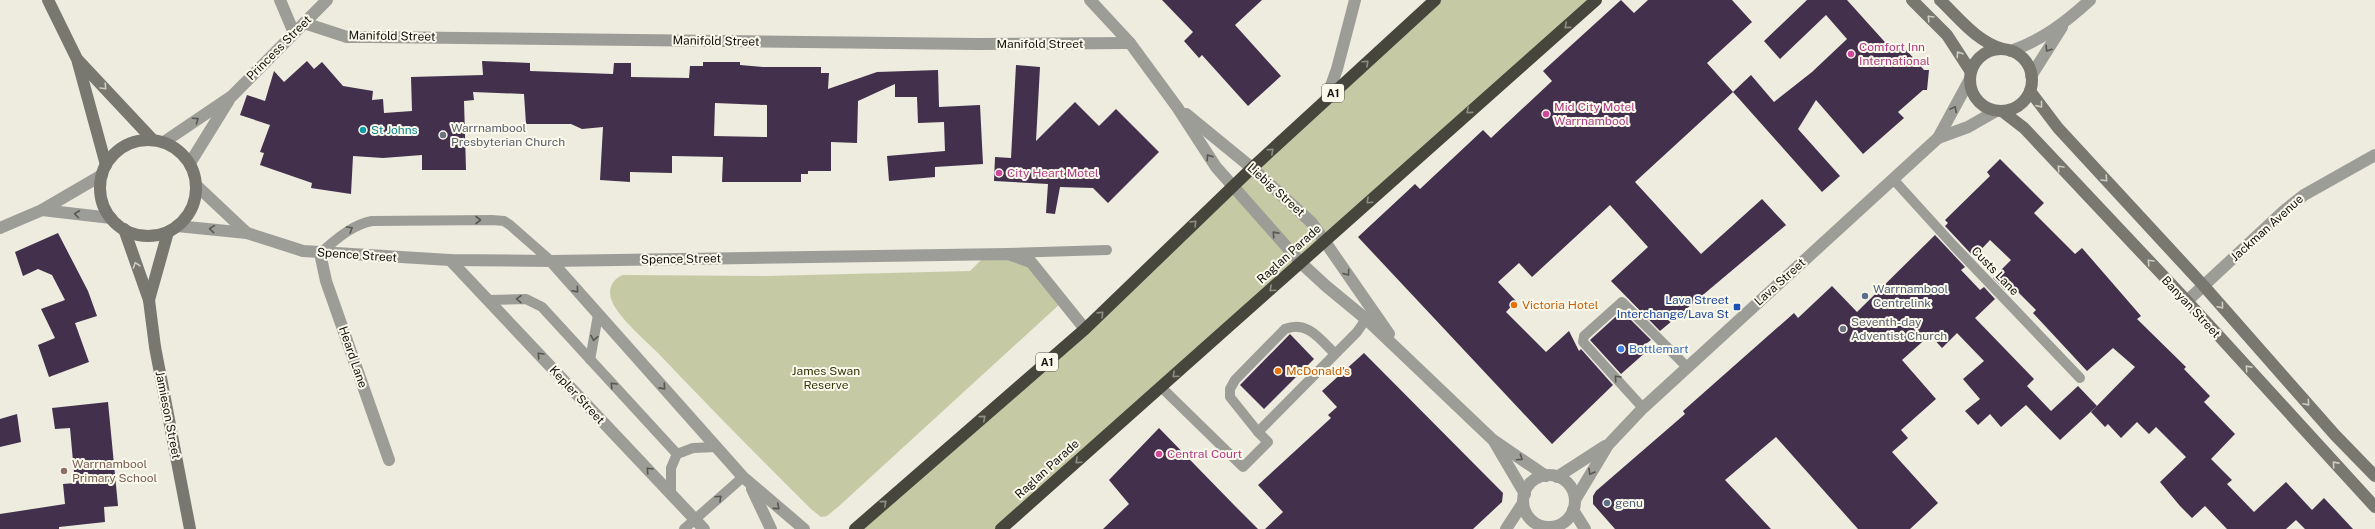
<svg xmlns="http://www.w3.org/2000/svg" width="2375" height="529" font-family="'Public Sans',sans-serif">
<rect width="100%" height="100%" fill="#eeebdf"/>
<g fill="#c5caa5">
<path d="M 1435,0 L 1596,0 L 1001,529 L 855,529 L 1085,329 Z"/>
<path d="M 985,256 L 1018,256 L 1061,303 L 838,507 L 827,516 L 821,517 L 811,509 C 759,457 708,406 658,353 C 646,341 617,316 612,301 C 607,290 612,279 623,275 L 766,276 L 970,271 Z"/>
</g>
<g fill="#42304c" fill-rule="evenodd">
<path d="M 1162,0 L 1262,0 L 1235,25 L 1281,76 L 1248,106 L 1202,55 L 1199,58 L 1184,41 L 1193,32 Z"/>
<path d="M 1621,0 L 1634,13 L 1648,0 L 1732,0 L 1752,22 L 1707,63 L 1733,92 L 1635,182 L 1701,254 L 1762,199 L 1786,225 L 1660,331 L 1611,281 L 1648,247 L 1610,205 L 1532,277 L 1519,263 L 1498,282 L 1516,301 L 1506,312 L 1546,352 L 1569,331 L 1579,351 L 1581,349 L 1613,385 L 1552,444 L 1358,237 L 1415,184 L 1420,189 L 1483,130 L 1491,138 L 1552,81 L 1543,71 Z"/>
<path d="M 1807,0 L 1847,0 L 1892,50 L 1900,43 L 1924,70 L 1929,70 L 1927,90 L 1923,90 L 1898,112 L 1904,118 L 1863,154 L 1816,100 L 1798,129 L 1840,176 L 1822,192 L 1733,92 L 1751,75 L 1774,102 L 1812,72 L 1847,39 L 1826,15 L 1780,59 L 1764,41 Z"/>
<path d="M 307,61 L 314,69 L 322,62 L 343,86 L 373,91 L 372,100 L 383,99 L 384,113 L 412,111 L 411,77 L 483,75 L 482,61 L 530,63 L 530,71 L 613,74 L 614,63 L 631,63 L 631,77 L 689,78 L 690,66 L 703,66 L 703,62 L 740,62 L 740,65 L 763,67 L 821,67 L 821,73 L 829,73 L 828,89 L 877,72 L 938,70 L 939,107 L 980,105 L 983,164 L 935,167 L 935,177 L 889,181 L 887,156 L 945,151 L 944,122 L 918,123 L 917,97 L 895,97 L 895,84 L 858,101 L 857,143 L 831,142 L 831,171 L 808,171 L 808,174 L 801,174 L 801,182 L 722,182 L 723,157 L 672,156 L 672,173 L 630,172 L 630,182 L 600,180 L 603,127 L 582,129 L 571,124 L 526,124 L 524,94 L 473,92 L 474,100 L 464,101 L 466,170 L 422,170 L 422,155 L 383,158 L 353,156 L 351,194 L 311,188 L 312,183 L 260,165 L 264,153 L 260,152 L 270,125 L 240,115 L 247,95 L 265,101 L 274,71 L 284,82 ZM 715,103 L 767,105 L 767,137 L 714,136 Z"/>
<path d="M 1016,65 L 1040,67 L 1036,141 L 1075,102 L 1099,126 L 1116,109 L 1159,152 L 1108,203 L 1093,188 L 1060,187 L 1055,214 L 1046,213 L 1048,184 L 994,181 L 995,157 L 1011,158 Z"/>
<path d="M 2000,159 L 2044,203 L 2034,213 L 2075,254 L 2082,248 L 2141,316 L 2137,319 L 2186,367 L 2184,369 L 2210,396 L 2204,402 L 2235,434 L 2211,459 L 2232,480 L 2227,484 L 2254,512 L 2286,482 L 2312,510 L 2324,498 L 2353,529 L 2305,529 L 2296,520 L 2286,529 L 2227,529 L 2205,506 L 2192,518 L 2180,506 L 2160,482 L 2186,457 L 2156,427 L 2149,434 L 2137,422 L 2121,438 L 2108,424 L 2105,427 L 2091,412 L 2135,367 L 2113,348 L 2087,371 L 2033,313 L 2036,310 L 2010,284 L 2005,290 L 1993,278 L 2011,260 L 1990,240 L 1974,257 L 1945,226 L 1948,223 L 1945,220 L 1990,176 L 1987,172 Z"/>
<path d="M 58,233 L 88,291 L 97,316 L 75,323 L 89,362 L 49,377 L 38,345 L 55,338 L 41,309 L 65,300 L 52,275 L 38,269 L 23,276 L 15,252 Z"/>
<path d="M 1935,235 L 1965,267 L 1961,270 L 1980,290 L 1984,287 L 1995,299 L 1975,318 L 2034,379 L 2027,386 L 2051,411 L 2078,386 L 2097,406 L 2060,440 L 2026,405 L 2001,427 L 1990,414 L 1978,425 L 1965,411 L 1980,399 L 1963,379 L 1984,361 L 1957,333 L 1942,348 L 1930,335 L 1902,360 L 1936,399 L 1901,430 L 1908,438 L 1892,452 L 1938,503 L 1910,529 L 1858,529 L 1776,437 L 1725,480 L 1771,529 L 1615,529 L 1593,504 L 1593,496 L 1596,491 L 1685,414 L 1683,411 L 1794,313 L 1798,318 L 1832,286 L 1857,312 Z"/>
<path d="M 1622,311 L 1651,340 L 1643,346 L 1647,351 L 1621,374 L 1590,340 Z"/>
<path d="M 1290,334 L 1314,359 L 1264,409 L 1240,385 Z"/>
<path d="M 1364,353 L 1503,493 L 1502,502 L 1473,529 L 1265,529 L 1283,512 L 1258,485 L 1331,418 L 1328,415 L 1337,407 L 1322,391 Z"/>
<path d="M 108,402 L 118,506 L 104,507 L 105,522 L 59,527 L 59,529 L 0,529 L 0,514 L 65,504 L 63,484 L 75,483 L 70,428 L 55,429 L 52,408 Z"/>
<path d="M 17,414 L 21,442 L 0,447 L 0,419 Z"/>
<path d="M 1159,428 L 1235,506 L 1258,529 L 1103,529 L 1129,504 L 1109,480 Z"/>
</g>
<g fill="none" stroke-linecap="round" stroke-linejoin="round">
<g stroke="#9d9d97" stroke-width="10">
<path d="M 1893,179 L 1953,245 L 2080,378"/>
<path d="M 320,253 C 336,240 351,225 372,221 L 492,220 L 504,221 L 510,225 L 551,261"/>
<path d="M 1007,253 L 1107,250"/>
<path d="M 488,300 L 526,299 L 542,307 L 677,454"/>
<path d="M 590,360 L 598,315"/>
<path d="M 1161,387 L 1243,467 L 1268,442 L 1258,432 L 1357,332 L 1366,319"/>
<path d="M 1643,408 L 1583,342 L 1584,336 L 1622,302 L 1687,367"/>
<path d="M 1258,432 L 1230,397 L 1230,389 L 1235,380 L 1285,329 C 1307,320 1320,339 1335,354"/>
<path d="M 671,494 L 671,468 L 677,454 L 693,448 L 717,447"/>
<path d="M 684,529 L 743,477"/>
</g>
<g stroke="#9d9d97" stroke-width="12">
<path d="M 280,0 L 294,33"/>
<path d="M 1090,0 L 1130,43 L 1177,107 L 1216,167 L 1301,263 L 1326,286 L 1366,319 L 1493,440 L 1546,476"/>
<path d="M 304,23 L 347,37 L 369,37 L 978,44 L 1130,43"/>
<path d="M 2011,51 C 2042,40 2066,22 2090,0"/>
<path d="M 2031,76 L 2062,27"/>
<path d="M 1326,100 L 1337,69 L 1355,0"/>
<path d="M 1186,114 L 1252,168 L 1312,223 L 1389,334"/>
<path d="M 1938,138 L 1968,127 L 1996,111"/>
<path d="M 164,142 L 232,96 L 327,0"/>
<path d="M 190,163 L 229,100"/>
<path d="M 196,185 L 247,233"/>
<path d="M 42,210 L 111,218"/>
<path d="M 177,226 L 247,233 L 303,251 L 450,260 L 551,261 L 1008,254 L 1031,262 L 1085,329"/>
<path d="M 0,228 L 42,210 L 102,175"/>
<path d="M 320,253 L 326,281 L 389,460"/>
<path d="M 450,260 L 704,529"/>
<path d="M 551,261 L 743,477 L 804,529"/>
<path d="M 2187,301 L 2285,210 L 2304,195 L 2375,155"/>
<path d="M 1495,443 L 1525,494"/>
<circle cx="1549" cy="501" r="26"/>
<path d="M 1557,477 L 1605,446"/>
<path d="M 752,489 L 771,529"/>
<path d="M 1575,500 L 1608,445 L 1643,408 L 1938,138 L 1970,79"/>
<path d="M 1573,510 L 1585,529"/>
<path d="M 1506,529 L 1523,503"/>
</g>
<g stroke="#787770" stroke-width="12">
<path d="M 48,0 L 77,59 L 106,165"/>
<path d="M 1912,0 L 1947,35 L 1971,72"/>
<path d="M 1940,0 C 1959,18 1977,42 2003,49"/>
<circle cx="2001" cy="80" r="31"/>
<path d="M 78,60 L 153,140"/>
<path d="M 2030,91 L 2058,128 L 2203,285 L 2335,435 L 2375,476"/>
<path d="M 2002,111 L 2024,128 L 2187,301 L 2375,507"/>
<circle cx="148" cy="188" r="48"/>
<path d="M 124,229 L 149,300 L 155,347 L 190,529"/>
<path d="M 149,300 L 168,232"/>
</g>
<g stroke="#47463c" stroke-width="12">
<path d="M 855,529 L 1085,329 L 1252,168 L 1435,0"/>
<path d="M 1001,529 C 1200,353 1397,175 1596,0"/>
</g>
</g>
<defs><path id="oneway-chevron" d="M-2-3.5L2.5 0L-2 3.5" fill="none" stroke-width="1.6" stroke-linecap="round" stroke-linejoin="round"/></defs>
<g stroke="#cdccc1">
<use href="#oneway-chevron" transform="translate(1930 18) rotate(-134)"/>
<use href="#oneway-chevron" transform="translate(1959 54) rotate(-124)"/>
<use href="#oneway-chevron" transform="translate(104 87) rotate(47)"/>
<use href="#oneway-chevron" transform="translate(2040 105) rotate(51)"/>
<use href="#oneway-chevron" transform="translate(2060 168) rotate(-133)"/>
<use href="#oneway-chevron" transform="translate(2105 179) rotate(47)"/>
<use href="#oneway-chevron" transform="translate(2150 262) rotate(-133)"/>
<use href="#oneway-chevron" transform="translate(136 265) rotate(-109)"/>
<use href="#oneway-chevron" transform="translate(2221 306) rotate(49)"/>
<use href="#oneway-chevron" transform="translate(2248 368) rotate(-132)"/>
<use href="#oneway-chevron" transform="translate(2307 403) rotate(49)"/>
<use href="#oneway-chevron" transform="translate(2335 464) rotate(-132)"/>
</g>
<g stroke="#8f8e82">
<use href="#oneway-chevron" transform="translate(1567 26) rotate(139)"/>
<use href="#oneway-chevron" transform="translate(1366 63) rotate(-43)"/>
<use href="#oneway-chevron" transform="translate(1469 111) rotate(139)"/>
<use href="#oneway-chevron" transform="translate(1271 151) rotate(-42)"/>
<use href="#oneway-chevron" transform="translate(1369 201) rotate(137)"/>
<use href="#oneway-chevron" transform="translate(1194 223) rotate(-44)"/>
<use href="#oneway-chevron" transform="translate(1272 289) rotate(138)"/>
<use href="#oneway-chevron" transform="translate(1101 314) rotate(-44)"/>
<use href="#oneway-chevron" transform="translate(1175 375) rotate(138)"/>
<use href="#oneway-chevron" transform="translate(983 418) rotate(-41)"/>
<use href="#oneway-chevron" transform="translate(1078 461) rotate(138)"/>
<use href="#oneway-chevron" transform="translate(884 503) rotate(-41)"/>
</g>
<g stroke="#585752">
<use href="#oneway-chevron" transform="translate(2048 49) rotate(123)"/>
<use href="#oneway-chevron" transform="translate(1954 109) rotate(-62)"/>
<use href="#oneway-chevron" transform="translate(196 120) rotate(-34)"/>
<use href="#oneway-chevron" transform="translate(1209 157) rotate(-123)"/>
<use href="#oneway-chevron" transform="translate(77 214) rotate(-173)"/>
<use href="#oneway-chevron" transform="translate(478 220)"/>
<use href="#oneway-chevron" transform="translate(212 229) rotate(-175)"/>
<use href="#oneway-chevron" transform="translate(350 229) rotate(-31)"/>
<use href="#oneway-chevron" transform="translate(1275 234) rotate(-132)"/>
<use href="#oneway-chevron" transform="translate(1347 273) rotate(54)"/>
<use href="#oneway-chevron" transform="translate(576 290) rotate(49)"/>
<use href="#oneway-chevron" transform="translate(519 299) rotate(-179)"/>
<use href="#oneway-chevron" transform="translate(594 338) rotate(100)"/>
<use href="#oneway-chevron" transform="translate(540 355) rotate(-133)"/>
<use href="#oneway-chevron" transform="translate(1617 378) rotate(-133)"/>
<use href="#oneway-chevron" transform="translate(613 385) rotate(-133)"/>
<use href="#oneway-chevron" transform="translate(663 387) rotate(48)"/>
<use href="#oneway-chevron" transform="translate(1520 458) rotate(34)"/>
<use href="#oneway-chevron" transform="translate(649 470) rotate(-133)"/>
<use href="#oneway-chevron" transform="translate(1591 472) rotate(121)"/>
<use href="#oneway-chevron" transform="translate(719 498) rotate(-43)"/>
<use href="#oneway-chevron" transform="translate(777 507) rotate(40)"/>
</g>
<g fill="#d1479c" stroke="#fbf9ec" stroke-width="1.5">
<circle cx="1851" cy="54" r="4"/>
<circle cx="1546" cy="114" r="4"/>
<circle cx="999" cy="173" r="4"/>
<circle cx="1159" cy="454" r="4"/>
</g>
<circle fill="#0f9aa8" stroke="#fbf9ec" stroke-width="1.5" cx="363" cy="130" r="4"/>
<g fill="#6b7280" stroke="#fbf9ec" stroke-width="1.5">
<circle cx="443" cy="135" r="4"/>
<circle cx="1843" cy="329" r="4"/>
</g>
<g fill="#5c6f8a" stroke="#fbf9ec" stroke-width="1.5">
<circle cx="1865" cy="296" r="4"/>
<circle cx="1607" cy="503" r="4"/>
</g>
<g fill="#e8710a" stroke="#fbf9ec" stroke-width="1.5">
<circle cx="1514" cy="305" r="4"/>
<circle cx="1278" cy="371" r="4"/>
</g>
<rect fill="#1a4fb4" stroke="#fbf9ec" stroke-width="1.5" x="1733" y="303" width="8" height="8" rx="2"/>
<circle fill="#3f7fe0" stroke="#fbf9ec" stroke-width="1.5" cx="1621" cy="349" r="4"/>
<circle fill="#8d6e63" stroke="#fbf9ec" stroke-width="1.5" cx="64" cy="471" r="4"/>
<g text-anchor="middle" stroke-width="4" stroke-linejoin="round" paint-order="stroke">
<g fill="#fbf9ec" stroke="#585750" stroke-width="1">
<rect x="1322" y="84" width="22" height="18" rx="3"/>
<rect x="1036" y="353" width="22" height="18" rx="3"/>
</g>
<g font-size="11" font-weight="bold" fill="#12110d">
<text x="1333" y="97">A1</text>
<text x="1047" y="366">A1</text>
</g>
<g font-size="12" fill="#12110d" stroke="#fbf9ec">
<text transform="translate(392 36) rotate(1)" y="4">Manifold Street</text>
<text transform="translate(716 41) rotate(1)" y="4">Manifold Street</text>
<text x="1040" y="48">Manifold Street</text>
<text transform="translate(279 48) rotate(-45)" y="4">Princess Street</text>
<text transform="translate(1276 190) rotate(42)" y="4">Liebig Street</text>
<text transform="translate(2267 228) rotate(-42)" y="4">Jackman Avenue</text>
<text transform="translate(1289 254) rotate(-42)" y="4">Raglan Parade</text>
<text transform="translate(357 255) rotate(4)" y="4">Spence Street</text>
<text transform="translate(681 259) rotate(-1)" y="4">Spence Street</text>
<text transform="translate(1995 271) rotate(46)" y="4">Custs Lane</text>
<text transform="translate(1780 282) rotate(-42)" y="4">Lava Street</text>
<text transform="translate(2191 307) rotate(47)" y="4">Banyan Street</text>
<text transform="translate(353 357) rotate(71)" y="4">Heard Lane</text>
<text transform="translate(577 395) rotate(47)" y="4">Kepler Street</text>
<text transform="translate(168 415) rotate(79)" y="4">Jamieson Street</text>
<text transform="translate(1047 469) rotate(-42)" y="4">Raglan Parade</text>
</g>
<g font-size="12" fill="#b23c85" stroke="#fbf9ec" text-anchor="start">
<text x="1859" y="51">Comfort Inn<tspan x="1859" dy="14">International</tspan></text>
<text x="1554" y="111">Mid City Motel<tspan x="1554" dy="14">Warrnambool</tspan></text>
<text x="1007" y="177">City Heart Motel</text>
<text x="1167" y="458">Central Court</text>
</g>
<g font-size="12" fill="#5b616d" stroke="#fbf9ec" text-anchor="start">
<text x="451" y="132">Warrnambool<tspan x="451" dy="14">Presbyterian Church</tspan></text>
<text x="1851" y="326">Seventh-day<tspan x="1851" dy="14">Adventist Church</tspan></text>
</g>
<g font-size="12" fill="#0d838f" stroke="#fbf9ec" text-anchor="start">
<text x="371" y="134">St Johns</text>
</g>
<g font-size="12" fill="#4e5e75" stroke="#fbf9ec" text-anchor="start">
<text x="1873" y="293">Warrnambool<tspan x="1873" dy="14">Centrelink</tspan></text>
<text x="1615" y="507">genu</text>
</g>
<g font-size="12" fill="#164399" stroke="#fbf9ec" text-anchor="end">
<text x="1729" y="304">Lava Street<tspan x="1729" dy="14">Interchange/Lava St</tspan></text>
</g>
<g font-size="12" fill="#c56008" stroke="#fbf9ec" text-anchor="start">
<text x="1522" y="309">Victoria Hotel</text>
<text x="1286" y="375">McDonald's</text>
</g>
<g font-size="12" fill="#366cbe" stroke="#fbf9ec" text-anchor="start">
<text x="1629" y="353">Bottlemart</text>
</g>
<g font-size="12" fill="#323607" stroke="#fbf9ec">
<text x="826" y="375">James Swan<tspan x="826" dy="14">Reserve</tspan></text>
</g>
<g font-size="12" fill="#785e54" stroke="#fbf9ec" text-anchor="start">
<text x="72" y="468">Warrnambool<tspan x="72" dy="14">Primary School</tspan></text>
</g>
</g>
</svg>
